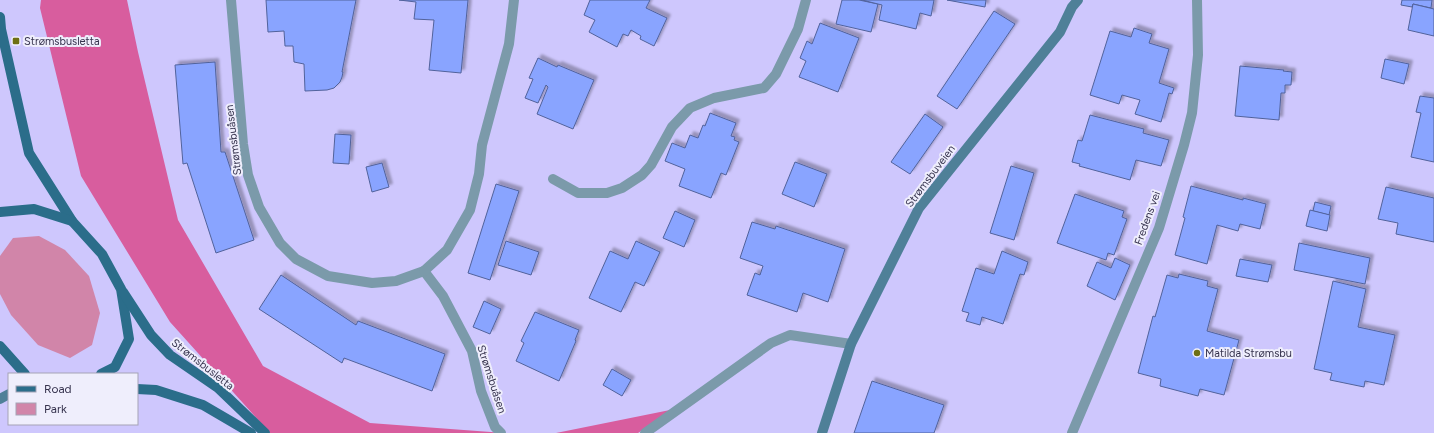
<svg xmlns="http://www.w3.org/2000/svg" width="1434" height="433" font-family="Figtree,sans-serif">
<defs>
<filter id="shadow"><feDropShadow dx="3.5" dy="-3.5" stdDeviation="1" flood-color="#0004"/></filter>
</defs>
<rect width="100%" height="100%" fill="#cec7fd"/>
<path fill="#d185a9" d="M 39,236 L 65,250 L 89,276 L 100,313 L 92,345 L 70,358 L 38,345 L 11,315 L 0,294 L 0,256 L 13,238 Z"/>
<g fill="#d85d9e">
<path d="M 41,0 L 127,0 L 138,52 L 178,220 L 263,366 L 370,423 L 504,433 L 270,433 L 170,322 L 81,176 L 40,8 Z"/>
<path d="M 675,409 L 638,433 L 556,433 Z"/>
</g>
<g fill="#89a4ff" stroke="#51629b" filter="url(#shadow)">
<path d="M 266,0 L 356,0 L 342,72 L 343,72 L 342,77 L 340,82 L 334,88 L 327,90 L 305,91 L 304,64 L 294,62 L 293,46 L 285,46 L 284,31 L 268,32 Z"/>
<path d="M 399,0 L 468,0 L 461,73 L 429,70 L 434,20 L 414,19 L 416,2 Z"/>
<path d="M 590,0 L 650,0 L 646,8 L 667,18 L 654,46 L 640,39 L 641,36 L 631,30 L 628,36 L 623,34 L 617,47 L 589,32 L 595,20 L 584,15 Z"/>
<path d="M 842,0 L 859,0 L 878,4 L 871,32 L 836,24 Z"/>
<path d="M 862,0 L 934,0 L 931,16 L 920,13 L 916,29 L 879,20 L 882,5 Z"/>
<path d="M 947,0 L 986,0 L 985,7 Z"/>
<path d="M 1402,0 L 1432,0 L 1431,8 L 1413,4 L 1412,7 L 1401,5 Z"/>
<path d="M 1413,4 L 1434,9 L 1434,36 L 1408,30 Z"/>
<path d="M 994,11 L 1015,24 L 957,109 L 937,96 Z"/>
<path d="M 820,23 L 859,38 L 838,92 L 799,77 L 806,61 L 800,58 L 807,41 L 812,44 Z"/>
<path d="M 1134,28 L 1152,34 L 1149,43 L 1169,49 L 1159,83 L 1174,88 L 1172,94 L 1169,93 L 1161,122 L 1135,114 L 1140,100 L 1122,95 L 1119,104 L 1090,95 L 1110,31 L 1131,37 Z"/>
<path d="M 538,58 L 557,67 L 558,65 L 594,80 L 573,129 L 537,114 L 548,87 L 546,85 L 538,103 L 525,98 L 533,79 L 529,78 Z"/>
<path d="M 1385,59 L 1409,64 L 1404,84 L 1381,78 Z"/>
<path d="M 215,62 L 221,152 L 225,152 L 254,240 L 216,253 L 187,163 L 183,164 L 175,65 Z"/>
<path d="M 1240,66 L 1284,70 L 1283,71 L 1292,72 L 1291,85 L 1285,85 L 1285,93 L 1281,93 L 1279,120 L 1235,116 Z"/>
<path d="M 1420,96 L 1434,98 L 1434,162 L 1411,157 L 1421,113 L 1416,112 Z"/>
<path d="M 710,113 L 736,123 L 731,136 L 735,137 L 734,140 L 739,142 L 726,175 L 721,173 L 711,198 L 679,186 L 685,169 L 665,161 L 672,143 L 685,148 L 690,135 L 698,138 L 703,125 L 705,126 Z"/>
<path d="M 925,114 L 943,127 L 910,174 L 891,162 Z"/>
<path d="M 1090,115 L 1144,129 L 1143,133 L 1169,140 L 1161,166 L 1136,160 L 1130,180 L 1079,166 L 1080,164 L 1072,162 L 1078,140 L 1082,141 Z"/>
<path d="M 335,134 L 351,135 L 349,164 L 333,163 Z"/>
<path d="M 795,162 L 827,174 L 814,207 L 782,194 Z"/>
<path d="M 382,163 L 389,187 L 372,192 L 366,167 Z"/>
<path d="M 1011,166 L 1034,173 L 1014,240 L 990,233 Z"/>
<path d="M 496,184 L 519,191 L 490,280 L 468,273 Z"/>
<path d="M 1191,186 L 1243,200 L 1243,198 L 1266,204 L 1260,229 L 1240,224 L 1238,231 L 1217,225 L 1207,264 L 1175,255 L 1185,218 L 1183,217 Z"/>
<path d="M 1386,187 L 1434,198 L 1434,242 L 1396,234 L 1398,223 L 1378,219 Z"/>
<path d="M 1075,194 L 1124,211 L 1122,217 L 1127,219 L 1114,255 L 1108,253 L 1106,260 L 1057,243 Z"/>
<path d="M 1315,202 L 1331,206 L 1329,215 L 1313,211 Z"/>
<path d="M 1310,210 L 1330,215 L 1327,231 L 1306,226 Z"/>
<path d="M 675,211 L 695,220 L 684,247 L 663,238 Z"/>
<path d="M 752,222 L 775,229 L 776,226 L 845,249 L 828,302 L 803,293 L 797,312 L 747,295 L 755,273 L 760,275 L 763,266 L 740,258 Z"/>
<path d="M 506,241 L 539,252 L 531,275 L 498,265 Z"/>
<path d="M 636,241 L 660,252 L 644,286 L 635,282 L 621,312 L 589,298 L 610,251 L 628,259 Z"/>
<path d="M 1299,243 L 1370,258 L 1365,284 L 1294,270 Z"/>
<path d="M 1002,251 L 1028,262 L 1024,275 L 1020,274 L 1003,324 L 982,317 L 980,325 L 966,321 L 969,313 L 962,311 L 976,268 L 994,274 Z"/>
<path d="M 1115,258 L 1130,265 L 1115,300 L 1087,286 L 1097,262 L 1111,268 Z"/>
<path d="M 1240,259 L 1272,265 L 1268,282 L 1236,276 Z"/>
<path d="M 1179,274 L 1208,281 L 1207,286 L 1218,289 L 1207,331 L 1239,340 L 1224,395 L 1200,389 L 1198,396 L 1160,386 L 1161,379 L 1138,373 L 1153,316 L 1155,317 L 1167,275 L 1178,278 Z"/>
<path d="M 281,275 L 356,325 L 358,321 L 445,354 L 432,391 L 344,358 L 342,363 L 259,309 Z"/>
<path d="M 1333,281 L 1366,289 L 1358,327 L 1395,335 L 1384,385 L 1365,381 L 1364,387 L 1330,380 L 1332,373 L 1314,369 Z"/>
<path d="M 484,301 L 501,309 L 490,334 L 473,327 Z"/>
<path d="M 535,312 L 579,330 L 575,340 L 576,341 L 559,381 L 516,361 L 524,343 L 521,341 Z"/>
<path d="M 612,369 L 631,380 L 622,396 L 603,385 Z"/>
<path d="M 872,381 L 944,405 L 934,433 L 854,433 Z"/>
</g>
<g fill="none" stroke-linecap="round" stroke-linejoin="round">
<g stroke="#7b9aaa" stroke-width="10">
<path d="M 231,0 L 243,144 L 248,175 L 259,207 L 280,243 L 296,259 L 328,276 L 372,283 L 396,281 L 424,271 L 443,296 L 472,351 L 481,391 L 495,427 L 501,433"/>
<path d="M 553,179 L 578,193 L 607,193 L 622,188 L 642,175 L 651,165 L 672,127 L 690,108 L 714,98 L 764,88 L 776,74 L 798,29 L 806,0"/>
<path d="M 424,271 L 447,250 L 470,210 L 479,174 L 482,145 L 509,44 L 514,0"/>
<path d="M 645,433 L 771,343 L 790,335 L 851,344"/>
<path d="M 1072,433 L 1159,228 L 1184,145 L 1192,113 L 1198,55 L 1197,0"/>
</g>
<g stroke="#4f8098" stroke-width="10">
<path d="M 0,399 L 9,394"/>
<path d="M 822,433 L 851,344 L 919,208 L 1060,32 L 1072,7 L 1078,0"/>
</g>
<g stroke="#2b6d8a" stroke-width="10">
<path d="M 0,17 L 1,29 L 29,153 L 72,221"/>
<path d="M 0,212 L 34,209 L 72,221 L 102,254 L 121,289 L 129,339 L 115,367 L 101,374"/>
<path d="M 123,292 L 151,335 L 170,355 L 218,388 L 265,433"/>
<path d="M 0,346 L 25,374"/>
<path d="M 137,389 L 156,390 L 203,405 L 251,433"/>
</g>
</g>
<g fill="#6e6f12" stroke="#efeefc" stroke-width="1.5">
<rect x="12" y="37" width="8" height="8" rx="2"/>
<circle cx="1197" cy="353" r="4"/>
</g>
<g text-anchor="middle" stroke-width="4" stroke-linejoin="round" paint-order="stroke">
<g font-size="11" fill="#36334e" stroke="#efeefc" text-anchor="start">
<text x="24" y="45">Strømsbusletta</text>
<text x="1205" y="357">Matilda Strømsbu</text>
</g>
<g font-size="11" fill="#36334e" stroke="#efeefc">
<text transform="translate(233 140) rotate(-97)" y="4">Strømsbuåsen</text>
<text transform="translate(930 176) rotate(-53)" y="4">Strømsbuveien</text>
<text transform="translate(1147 218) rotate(-70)" y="4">Fredens vei</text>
<text transform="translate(203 364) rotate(38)" y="4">Strømsbusletta</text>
<text transform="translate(492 379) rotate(72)" y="4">Strømsbuåsen</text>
</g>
</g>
<rect x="8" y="373" width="130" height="52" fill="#efeefc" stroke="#a5a3b6"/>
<rect x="16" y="386" width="20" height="6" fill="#2b6d8a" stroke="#a5a3b6"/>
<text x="44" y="393" font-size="12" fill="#36334e">Road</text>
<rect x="16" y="403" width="20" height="12" fill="#d185a9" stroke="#a5a3b6"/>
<text x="44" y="413" font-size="12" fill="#36334e">Park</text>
</svg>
